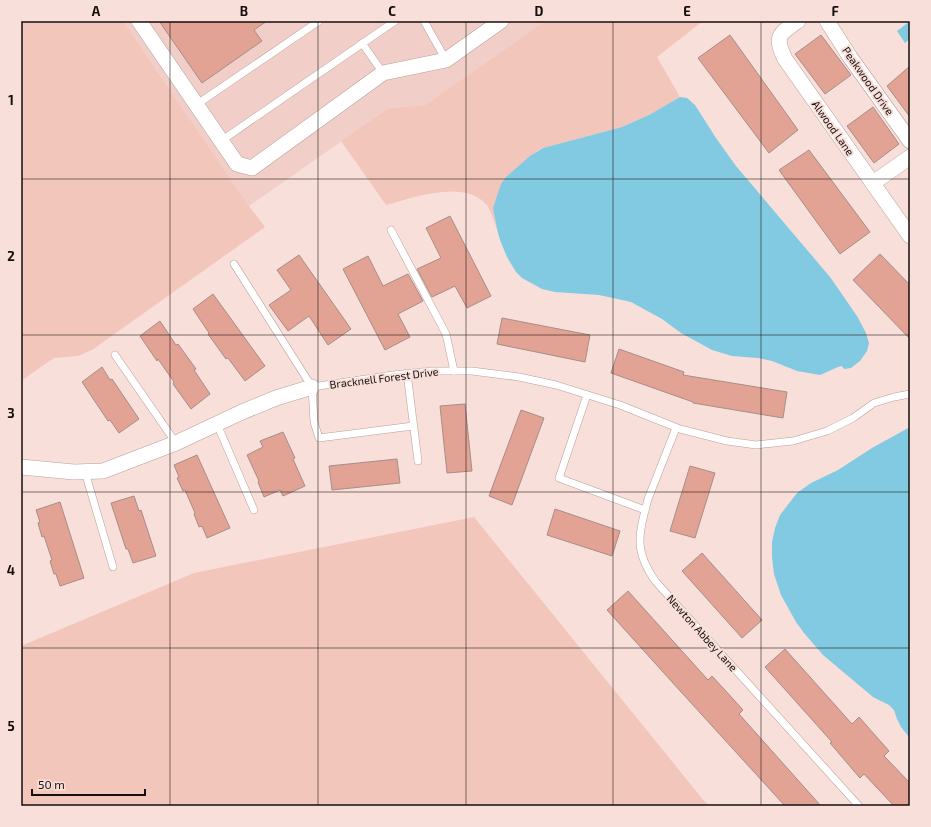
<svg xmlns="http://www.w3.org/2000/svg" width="931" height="827" font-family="'Exo 2',sans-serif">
<rect width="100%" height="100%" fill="#f8dfd9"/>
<path fill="#f1cfc8" d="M 123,21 L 545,21 L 425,105 L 389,108 L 249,206 Z"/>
<g fill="#f3c6bc">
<path d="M 21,21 L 123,21 L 249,206 L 265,227 L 92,350 L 78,356 L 54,358 L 21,381 Z"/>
<path d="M 545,21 L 703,21 L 657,57 L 680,97 L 649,115 L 622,127 L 543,148 L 537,151 L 506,177 L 493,208 L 497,229 C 494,221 491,210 486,204 C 463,179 413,198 386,205 L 341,141 L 389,108 L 425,105 Z"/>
<path d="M 474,517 L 705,802 L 711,806 L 21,806 L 21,646 L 194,573 Z"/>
</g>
<g fill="#82cae1">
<path d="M 910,21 L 910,39 L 905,43 L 897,31 Z"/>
<path d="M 680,97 L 687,98 L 695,105 L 716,138 L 736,166 L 830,277 L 857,316 L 866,333 L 869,343 L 867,351 L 860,361 L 851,368 L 844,369 L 842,366 L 838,367 L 820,375 L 797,371 L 772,361 L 758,358 L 732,356 L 712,350 L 681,333 L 662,319 L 631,302 L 599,295 L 555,292 L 542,289 L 522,278 L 516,272 L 507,257 L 500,240 L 497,229 L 493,208 L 501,184 L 506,177 L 530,156 L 543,148 L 622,127 L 649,115 Z"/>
<path d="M 910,427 L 910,738 L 901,727 L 897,719 L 894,710 L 889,705 L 873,697 L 823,655 L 804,633 L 796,622 L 781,595 L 774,574 L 772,557 L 772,542 L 775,528 L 780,515 L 797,493 L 811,483 L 838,470 L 872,448 Z"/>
</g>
<g fill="#e2a294" stroke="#a68e89">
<path d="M 159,21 L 267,21 L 254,30 L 262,41 L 202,83 Z"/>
<path d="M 730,35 L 798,130 L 769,153 L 698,58 Z"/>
<path d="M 821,35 L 851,75 L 825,94 L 795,54 Z"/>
<path d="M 910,66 L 910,117 L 887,86 Z"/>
<path d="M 873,107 L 899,144 L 874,163 L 847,126 Z"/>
<path d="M 809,150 L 870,232 L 840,254 L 779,170 Z"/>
<path d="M 450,216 L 491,296 L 467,308 L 455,286 L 432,297 L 417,269 L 441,258 L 426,228 Z"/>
<path d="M 880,254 L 910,285 L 910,339 L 853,280 Z"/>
<path d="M 299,255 L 351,329 L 328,345 L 309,316 L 288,331 L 269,305 L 291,290 L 277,270 Z"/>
<path d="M 368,256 L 383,286 L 408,274 L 423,301 L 398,314 L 410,337 L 385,350 L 343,269 Z"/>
<path d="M 213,294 L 265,366 L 245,381 L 228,358 L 226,359 L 208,334 L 209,333 L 193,309 Z"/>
<path d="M 502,318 L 590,335 L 585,362 L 497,344 Z"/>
<path d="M 160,321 L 176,345 L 178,344 L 196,369 L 194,370 L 210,394 L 191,409 L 173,384 L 174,382 L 158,359 L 157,361 L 140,336 Z"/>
<path d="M 619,349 L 684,372 L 683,375 L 787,392 L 783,418 L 693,403 L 693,402 L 611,373 Z"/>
<path d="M 102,367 L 110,380 L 112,379 L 139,419 L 119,433 L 110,420 L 108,421 L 82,382 Z"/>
<path d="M 465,404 L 472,471 L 447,473 L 440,406 Z"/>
<path d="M 521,410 L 544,418 L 512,505 L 489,496 Z"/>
<path d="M 283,432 L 295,458 L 293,459 L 305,486 L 283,496 L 280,490 L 264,497 L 258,482 L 259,481 L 247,455 L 263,447 L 260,441 Z"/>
<path d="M 197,455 L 230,528 L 207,538 L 202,526 L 199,527 L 194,514 L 195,513 L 185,490 L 183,491 L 177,478 L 179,477 L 174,465 Z"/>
<path d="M 397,459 L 400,483 L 332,490 L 329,466 Z"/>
<path d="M 690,466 L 715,473 L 695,538 L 670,531 Z"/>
<path d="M 134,496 L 139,511 L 141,510 L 156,556 L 133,563 L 128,549 L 126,549 L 111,503 Z"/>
<path d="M 60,502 L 84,578 L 60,586 L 56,574 L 54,574 L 50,561 L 52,560 L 44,536 L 42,537 L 38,523 L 40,522 L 36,510 Z"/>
<path d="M 555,509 L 620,531 L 612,556 L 547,535 Z"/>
<path d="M 702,553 L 762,620 L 742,638 L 682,571 Z"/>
<path d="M 628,591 L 708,680 L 712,676 L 724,689 L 743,710 L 739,714 L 821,806 L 785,806 L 682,693 L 607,610 Z"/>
<path d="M 785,649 L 852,724 L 859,717 L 889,751 L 884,756 L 910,783 L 910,806 L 894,806 L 864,774 L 860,778 L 830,743 L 832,742 L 765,667 Z"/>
</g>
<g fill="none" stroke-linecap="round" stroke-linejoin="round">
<defs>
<g id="service">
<path d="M 424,21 L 446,60"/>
<path d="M 362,43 L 383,73"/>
<path d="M 196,105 L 319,21"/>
<path d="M 221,141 L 395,21"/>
<path d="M 391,230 L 446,334 L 454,371"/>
<path d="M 234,264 L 312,387 L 314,422 L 319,438 L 413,426"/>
<path d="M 115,355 L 176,443"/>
<path d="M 407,373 L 418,461"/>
<path d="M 312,387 L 393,375 L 431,371 L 472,371 L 519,377 L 556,385 L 620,405 L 680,429 L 727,441 L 756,445 L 793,441 L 827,431 L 853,418 L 874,403 L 894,397 L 910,394"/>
<path d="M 587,395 L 559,478 L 645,510"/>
<path d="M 217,424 L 254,510"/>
<path d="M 676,428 L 648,499 C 639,534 633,550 656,582 L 859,806"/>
<path d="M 85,472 L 113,567"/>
</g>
<g id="minor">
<path d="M 139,21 L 237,164 L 252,168 L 383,73 L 446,60 L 501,21"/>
<path d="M 798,21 C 779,34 774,36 785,59 L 910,236"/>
<path d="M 827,21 L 850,57 L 910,141"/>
<path d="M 873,183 L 910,157"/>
<path d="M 21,467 L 74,472 L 103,471 L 176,443 L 242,412 L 276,398 L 312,387"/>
</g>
</defs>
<use href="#service" stroke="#b8a09a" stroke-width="8"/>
<use href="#minor" stroke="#b8a09a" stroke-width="16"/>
<use href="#service" stroke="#fff" stroke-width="7"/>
<use href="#minor" stroke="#fff" stroke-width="15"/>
</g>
<path fill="none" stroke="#160e0c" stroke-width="1" stroke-opacity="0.55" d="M 170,21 L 170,806M 318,21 L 318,806M 466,21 L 466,806M 613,21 L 613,806M 761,21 L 761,806M 21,179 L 910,179M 21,335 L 910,335M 21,492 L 910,492M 21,648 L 910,648"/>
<g text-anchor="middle" stroke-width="4" stroke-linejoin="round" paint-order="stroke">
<g font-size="11" fill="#160e0c" stroke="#f8dfd9">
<text transform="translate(868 81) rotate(55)" y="4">Peakwood Drive</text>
<text transform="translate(833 128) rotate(55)" y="4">Alwood Lane</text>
<text transform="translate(384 378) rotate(-7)" y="4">Bracknell Forest Drive</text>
<text transform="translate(702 633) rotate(48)" y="4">Newton Abbey Lane</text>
</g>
</g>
<rect width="931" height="827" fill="none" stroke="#f8dfd9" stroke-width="44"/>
<path d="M32 789v6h113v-6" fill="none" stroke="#160e0c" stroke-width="2"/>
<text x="38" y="789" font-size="12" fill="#160e0c" stroke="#f8dfd9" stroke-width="3" paint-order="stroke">50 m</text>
<rect x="22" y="22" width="887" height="783" fill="none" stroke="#160e0c" stroke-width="1.5"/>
<g font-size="13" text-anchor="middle" font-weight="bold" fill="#160e0c">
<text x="96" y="16">A</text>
<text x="244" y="16">B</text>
<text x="392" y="16">C</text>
<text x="539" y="16">D</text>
<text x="687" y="16">E</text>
<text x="835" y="16">F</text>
<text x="11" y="105">1</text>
<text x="11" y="261">2</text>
<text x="11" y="418">3</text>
<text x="11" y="575">4</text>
<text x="11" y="731">5</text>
</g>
</svg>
